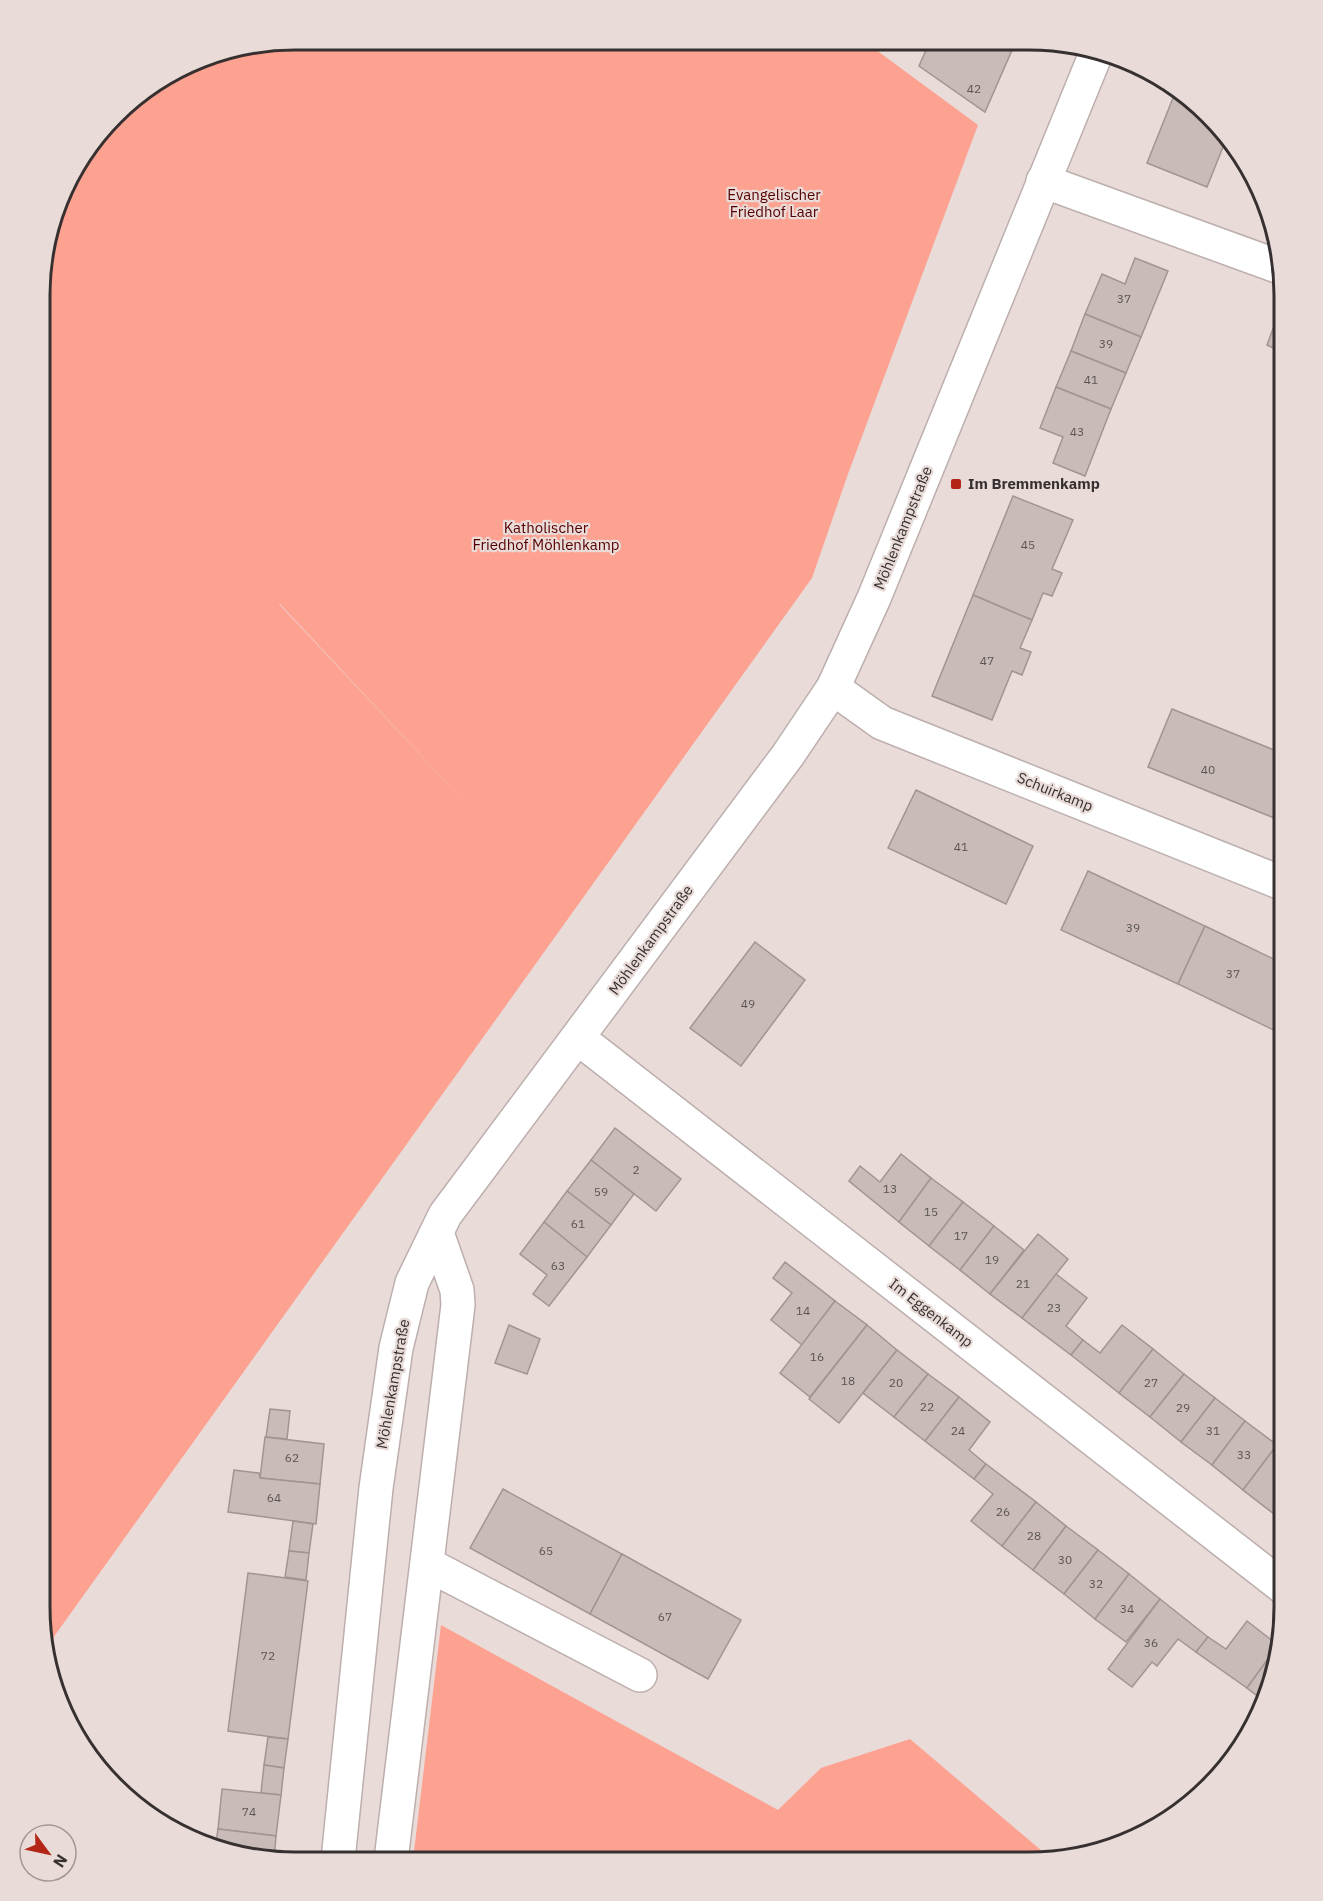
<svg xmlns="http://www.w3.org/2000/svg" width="1323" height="1901" font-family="'IBM Plex Sans',sans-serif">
<rect width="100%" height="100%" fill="#e8dbd8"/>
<g fill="#fda191" fill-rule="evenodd">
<path d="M 294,39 L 864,41 L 978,125 L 848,474 L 812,578 L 48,1645 L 39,1607 L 41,261 L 73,167 L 126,102 L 212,53 ZM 279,604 L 280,604 L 488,827 Z"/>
<path d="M 441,1625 L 778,1810 L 821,1768 L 910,1739 L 1049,1857 L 1029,1862 L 413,1860 Z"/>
</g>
<g fill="#c8bbb8" stroke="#a19492" stroke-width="1.5">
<path d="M 930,41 L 1016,41 L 985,112 L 919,66 Z"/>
<path d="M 1177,88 L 1184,92 L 1225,142 L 1207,187 L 1147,163 Z"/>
<path d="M 1135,258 L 1168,271 L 1141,337 L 1085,314 L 1102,274 L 1125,284 Z"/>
<path d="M 1085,314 L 1141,337 L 1126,373 L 1071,351 Z"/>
<path d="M 1274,326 L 1284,330 L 1284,353 L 1267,345 Z"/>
<path d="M 1071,351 L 1126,373 L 1111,409 L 1056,387 Z"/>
<path d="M 1056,387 L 1111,409 L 1085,476 L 1053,463 L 1063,437 L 1040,428 Z"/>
<path d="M 1013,496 L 1073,520 L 1052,569 L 1062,573 L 1052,596 L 1043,593 L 1032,620 L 973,595 Z"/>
<path d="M 973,595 L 1032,620 L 1020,648 L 1031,652 L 1022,675 L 1012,671 L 992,720 L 932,696 Z"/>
<path d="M 1172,709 L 1284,754 L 1284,822 L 1148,767 Z"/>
<path d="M 916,790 L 1033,846 L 1006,904 L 888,848 Z"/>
<path d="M 1088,871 L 1205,926 L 1178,984 L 1061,930 Z"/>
<path d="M 1205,926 L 1284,964 L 1284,1035 L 1178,984 Z"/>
<path d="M 755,942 L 805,980 L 741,1066 L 690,1028 Z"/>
<path d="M 615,1128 L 681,1179 L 656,1211 L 591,1160 Z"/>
<path d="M 901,1154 L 931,1178 L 899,1222 L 849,1181 L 860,1166 L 880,1182 Z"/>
<path d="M 591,1160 L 634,1194 L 611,1225 L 567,1191 Z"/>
<path d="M 931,1178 L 963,1202 L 929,1246 L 899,1222 Z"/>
<path d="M 567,1191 L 611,1225 L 587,1257 L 544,1222 Z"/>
<path d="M 963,1202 L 994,1226 L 960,1270 L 929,1246 Z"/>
<path d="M 544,1222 L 587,1257 L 549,1306 L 533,1294 L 547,1275 L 520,1254 Z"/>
<path d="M 994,1226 L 1024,1250 L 990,1294 L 960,1270 Z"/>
<path d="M 1038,1234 L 1068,1259 L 1022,1318 L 990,1294 Z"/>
<path d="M 785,1262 L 835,1301 L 802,1345 L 771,1320 L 792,1293 L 773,1278 Z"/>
<path d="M 1056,1274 L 1087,1298 L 1066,1326 L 1083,1340 L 1071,1355 L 1022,1318 Z"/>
<path d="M 835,1301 L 867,1325 L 810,1397 L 780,1373 Z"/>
<path d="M 509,1325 L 540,1339 L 527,1374 L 495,1363 Z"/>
<path d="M 867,1325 L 897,1350 L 839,1423 L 809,1399 Z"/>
<path d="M 1122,1325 L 1153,1349 L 1119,1393 L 1071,1355 L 1083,1340 L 1100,1353 Z"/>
<path d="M 1153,1349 L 1184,1374 L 1150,1417 L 1119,1393 Z"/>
<path d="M 897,1350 L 928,1374 L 894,1417 L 863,1393 Z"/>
<path d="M 928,1374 L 959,1397 L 925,1441 L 894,1417 Z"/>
<path d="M 1184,1374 L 1215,1398 L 1181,1442 L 1150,1417 Z"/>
<path d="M 959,1397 L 990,1422 L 969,1450 L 986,1464 L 974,1479 L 925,1441 Z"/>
<path d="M 1215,1398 L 1245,1421 L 1212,1465 L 1181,1442 Z"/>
<path d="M 270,1409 L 290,1411 L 287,1439 L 266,1437 Z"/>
<path d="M 1245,1421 L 1277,1445 L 1243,1490 L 1212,1465 Z"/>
<path d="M 265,1437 L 324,1444 L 320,1484 L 260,1478 Z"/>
<path d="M 1277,1445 L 1283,1451 L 1283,1521 L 1243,1490 Z"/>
<path d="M 986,1464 L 1036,1502 L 1002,1546 L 971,1521 L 993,1494 L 974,1479 Z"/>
<path d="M 234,1470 L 259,1473 L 260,1478 L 320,1484 L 316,1524 L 228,1512 Z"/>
<path d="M 503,1489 L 622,1554 L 590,1614 L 470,1548 Z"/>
<path d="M 1036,1502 L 1066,1526 L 1033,1570 L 1002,1546 Z"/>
<path d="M 293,1521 L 313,1524 L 309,1553 L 289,1551 Z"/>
<path d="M 1066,1526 L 1098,1550 L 1064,1594 L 1033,1570 Z"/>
<path d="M 1098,1550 L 1129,1574 L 1095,1619 L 1064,1594 Z"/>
<path d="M 289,1551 L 309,1553 L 306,1580 L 285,1577 Z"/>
<path d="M 622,1554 L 741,1620 L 708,1679 L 590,1614 Z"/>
<path d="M 248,1573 L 308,1581 L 288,1739 L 228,1731 Z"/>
<path d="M 1129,1574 L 1160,1599 L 1126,1642 L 1095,1619 Z"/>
<path d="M 1160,1599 L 1208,1637 L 1196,1652 L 1178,1639 L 1157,1666 L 1152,1662 L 1132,1687 L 1108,1669 Z"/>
<path d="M 1247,1621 L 1278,1645 L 1247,1688 L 1196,1652 L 1208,1637 L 1226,1649 Z"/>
<path d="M 1278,1645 L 1270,1689 L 1264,1701 L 1247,1688 Z"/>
<path d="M 268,1737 L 288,1739 L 284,1768 L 264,1765 Z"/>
<path d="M 264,1765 L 284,1768 L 281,1795 L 261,1793 Z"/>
<path d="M 222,1789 L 281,1795 L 276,1836 L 218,1829 Z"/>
<path d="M 218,1829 L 276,1836 L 274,1860 L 261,1860 L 216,1843 Z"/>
</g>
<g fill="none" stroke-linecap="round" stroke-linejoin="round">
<defs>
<g id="minor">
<path d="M 1043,181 L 1277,266"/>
<path d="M 833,688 L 882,723 L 1284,884"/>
<path d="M 578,1038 L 1283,1587"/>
<path d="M 427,1564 L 640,1675"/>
<path d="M 338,1860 L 376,1488 L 396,1348 L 412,1283 L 445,1215 L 788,755 L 833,688 L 874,598 L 1097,51"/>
<path d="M 391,1860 L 458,1305 L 457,1290 L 437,1233"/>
</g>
</defs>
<use href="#minor" stroke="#bcafad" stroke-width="36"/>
<use href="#minor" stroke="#fff" stroke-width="33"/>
</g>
<rect fill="#b32514" stroke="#e8dbd8" stroke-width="2" x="950" y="478" width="12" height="12" rx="3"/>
<g text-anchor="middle" stroke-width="4.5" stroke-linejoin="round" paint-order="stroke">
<g font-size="12" fill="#5a5452">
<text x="974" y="93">42</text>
<text x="1124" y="303">37</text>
<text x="1106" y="348">39</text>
<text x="1091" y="384">41</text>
<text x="1077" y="436">43</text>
<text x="1028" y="549">45</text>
<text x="987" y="665">47</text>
<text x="1208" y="774">40</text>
<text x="961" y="851">41</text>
<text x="1133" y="932">39</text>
<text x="1233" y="978">37</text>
<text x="748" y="1008">49</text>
<text x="636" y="1174">2</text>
<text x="890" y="1193">13</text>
<text x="601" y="1196">59</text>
<text x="931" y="1216">15</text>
<text x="578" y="1228">61</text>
<text x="961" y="1240">17</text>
<text x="992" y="1264">19</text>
<text x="558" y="1270">63</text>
<text x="1023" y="1288">21</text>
<text x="1054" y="1312">23</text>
<text x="803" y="1315">14</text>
<text x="817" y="1361">16</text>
<text x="848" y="1385">18</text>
<text x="896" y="1387">20</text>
<text x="1151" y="1387">27</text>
<text x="927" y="1411">22</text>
<text x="1183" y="1412">29</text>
<text x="958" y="1435">24</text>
<text x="1213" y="1435">31</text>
<text x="1244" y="1459">33</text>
<text x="292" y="1462">62</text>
<text x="274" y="1502">64</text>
<text x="1003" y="1516">26</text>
<text x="1034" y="1540">28</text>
<text x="546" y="1555">65</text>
<text x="1065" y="1564">30</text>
<text x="1096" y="1588">32</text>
<text x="1127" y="1613">34</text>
<text x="665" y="1621">67</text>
<text x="1151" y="1647">36</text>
<text x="268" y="1660">72</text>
<text x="249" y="1816">74</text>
</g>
<g font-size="15" fill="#500" stroke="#e8dbd8">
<text x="774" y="200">Evangelischer<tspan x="774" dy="17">Friedhof Laar</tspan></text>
<text x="546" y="533">Katholischer<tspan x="546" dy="17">Friedhof Möhlenkamp</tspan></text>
</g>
<g font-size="15" font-weight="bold" fill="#363130" stroke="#e8dbd8" text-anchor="start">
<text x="968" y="489">Im Bremmenkamp</text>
</g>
<g font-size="15" fill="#363130" stroke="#e8dbd8">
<text transform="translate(903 528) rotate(-68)" y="5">Möhlenkampstraße</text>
<text transform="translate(1055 792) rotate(22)" y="5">Schuirkamp</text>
<text transform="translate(651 940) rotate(-54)" y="5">Möhlenkampstraße</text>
<text transform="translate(931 1313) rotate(38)" y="5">Im Eggenkamp</text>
<text transform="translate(393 1384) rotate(-80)" y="5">Möhlenkampstraße</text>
</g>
</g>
<path d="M0 0H1323V1901H0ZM295 50H1029A245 245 0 0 1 1274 295V1607A245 245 0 0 1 1029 1852H295A245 245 0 0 1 50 1607V295A245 245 0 0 1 295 50Z" fill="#e8dbd8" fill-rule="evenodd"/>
<path fill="none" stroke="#363130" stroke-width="3" d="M295 50H1029A245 245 0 0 1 1274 295V1607A245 245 0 0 1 1029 1852H295A245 245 0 0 1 50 1607V295A245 245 0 0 1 295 50Z"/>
<g transform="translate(48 1853) rotate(123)"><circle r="28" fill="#e8dbd8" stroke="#a19795" stroke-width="1.5"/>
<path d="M0-4.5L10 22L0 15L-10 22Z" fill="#b32514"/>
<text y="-9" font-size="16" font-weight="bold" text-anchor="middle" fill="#363130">N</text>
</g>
</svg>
